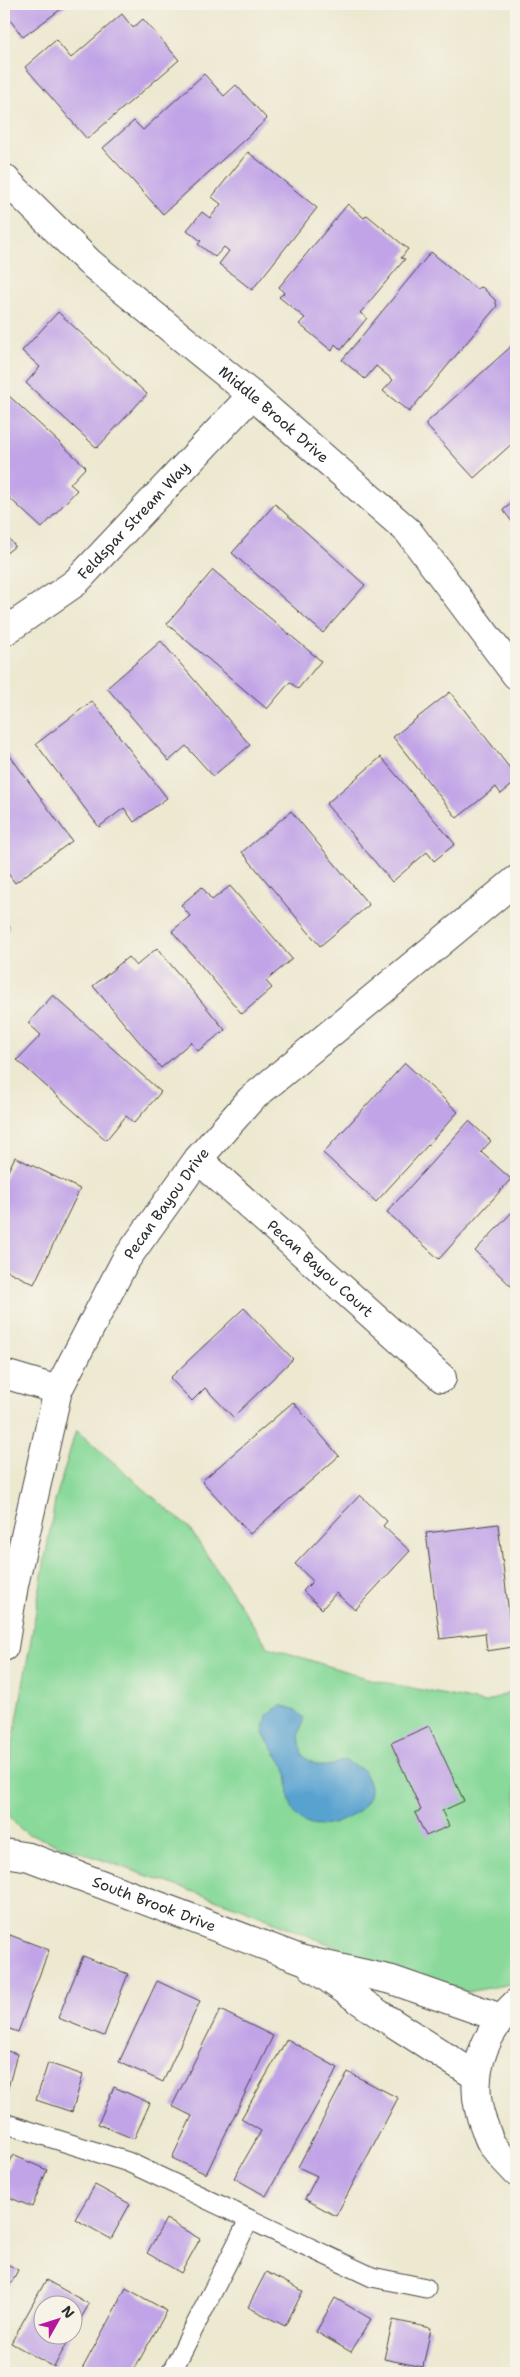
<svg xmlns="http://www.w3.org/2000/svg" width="520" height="2377" font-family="'Shantell Sans',sans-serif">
<rect width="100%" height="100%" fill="#f7f3e8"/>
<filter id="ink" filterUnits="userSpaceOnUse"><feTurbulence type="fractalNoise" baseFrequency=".02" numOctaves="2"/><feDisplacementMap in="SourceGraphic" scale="10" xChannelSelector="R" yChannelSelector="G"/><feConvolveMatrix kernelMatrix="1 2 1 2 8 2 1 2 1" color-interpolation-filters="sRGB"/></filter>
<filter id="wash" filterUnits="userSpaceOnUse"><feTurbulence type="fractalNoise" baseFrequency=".0096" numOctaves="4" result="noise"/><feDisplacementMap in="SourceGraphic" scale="20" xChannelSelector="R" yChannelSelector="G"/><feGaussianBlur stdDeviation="1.12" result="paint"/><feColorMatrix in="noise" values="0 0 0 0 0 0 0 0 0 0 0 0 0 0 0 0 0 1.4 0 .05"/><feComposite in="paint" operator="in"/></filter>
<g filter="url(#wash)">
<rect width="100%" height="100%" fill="#ede8d0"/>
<path fill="#88d99a" stroke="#5a8262" d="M 76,1430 L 189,1528 L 268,1647 L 373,1680 L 485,1703 L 516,1689 L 516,1983 L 467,1992 L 434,1982 L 363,1958 L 240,1908 L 28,1834 C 1,1817 5,1800 8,1772 L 55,1501 Z"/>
<path fill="#58a2d0" stroke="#42667e" d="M 281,1705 L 296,1710 L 304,1718 L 299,1735 L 302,1755 C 319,1768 325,1769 344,1760 L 363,1770 C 365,1775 370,1783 370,1788 C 372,1814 320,1837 301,1820 C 284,1805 291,1788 286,1770 C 285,1766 267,1741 263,1734 L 267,1715 Z"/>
<g id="blocks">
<g fill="#c1a4e7">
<path d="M 4,4 L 68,4 L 23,37 L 10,20 L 4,24 Z"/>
<path d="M 122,14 L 133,28 L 143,19 L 179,60 L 87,139 L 25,67 L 56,40 L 71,58 Z"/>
<path d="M 204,74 L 224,96 L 236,85 L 267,119 L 163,214 L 103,148 L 134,121 L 143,130 Z"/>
<path d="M 248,152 L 317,208 L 252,290 L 219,264 L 229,251 L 224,247 L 215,257 L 198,244 L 201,241 L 187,230 L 202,212 L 210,218 L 221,204 L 212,197 Z"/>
<path d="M 348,204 L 364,218 L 367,215 L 408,249 L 401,258 L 405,259 L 360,313 L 367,318 L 341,350 L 335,344 L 332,351 L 299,324 L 305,318 L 279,297 L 284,293 L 279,287 Z"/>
<path d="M 431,252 L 476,289 L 482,287 L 495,300 L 497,306 L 409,412 L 383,391 L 393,380 L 376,366 L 365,379 L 342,360 Z"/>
<path d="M 58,312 L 147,394 L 97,448 L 26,383 L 40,367 L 22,351 Z"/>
<path d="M 516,342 L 516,440 L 474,478 L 425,424 Z"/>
<path d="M 8,395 L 86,467 L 70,484 L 77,490 L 42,528 L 4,493 L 4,400 Z"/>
<path d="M 516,500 L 516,527 L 503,510 Z"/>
<path d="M 275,504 L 365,585 L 323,633 L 232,553 Z"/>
<path d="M 4,533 L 15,546 L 4,555 Z"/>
<path d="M 213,570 L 321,661 L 298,689 L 290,682 L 267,709 L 167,624 Z"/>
<path d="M 161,641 L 250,745 L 213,776 L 186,746 L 169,761 L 107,688 Z"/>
<path d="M 450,692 L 516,776 L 516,782 L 501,794 L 496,787 L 457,818 L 393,737 Z"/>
<path d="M 92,701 L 167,798 L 134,822 L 124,808 L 99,827 L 36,744 Z"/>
<path d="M 8,753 L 72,841 L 15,883 L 4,868 L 4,756 Z"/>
<path d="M 381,757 L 455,844 L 434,861 L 427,852 L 392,882 L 326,804 Z"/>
<path d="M 291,811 L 369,905 L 320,946 L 242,852 Z"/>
<path d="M 230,886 L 292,959 L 266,981 L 272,988 L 242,1014 L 172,931 L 190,916 L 181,905 L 202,887 L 212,900 Z"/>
<path d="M 4,919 L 10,928 L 4,933 Z"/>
<path d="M 157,948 L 225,1030 L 198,1051 L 191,1042 L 161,1068 L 93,986 L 128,957 L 136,966 Z"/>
<path d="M 53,995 L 161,1092 L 134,1123 L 126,1116 L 106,1140 L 17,1060 L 41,1035 L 28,1023 Z"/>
<path d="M 405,1063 L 458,1112 L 376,1202 L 323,1153 Z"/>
<path d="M 469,1121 L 491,1141 L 481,1152 L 511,1179 L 439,1259 L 387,1212 Z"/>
<path d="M 15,1157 L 80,1189 L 34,1284 L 4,1269 L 4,1179 Z"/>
<path d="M 516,1208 L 516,1291 L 475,1251 Z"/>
<path d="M 244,1308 L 293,1359 L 233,1417 L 205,1388 L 192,1401 L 170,1378 Z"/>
<path d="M 293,1402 L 339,1456 L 250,1534 L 202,1481 Z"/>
<path d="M 360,1495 L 387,1521 L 383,1526 L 410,1551 L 355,1610 L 336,1593 L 322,1609 L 303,1591 L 313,1581 L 295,1564 Z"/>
<path d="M 498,1524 L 513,1647 L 487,1651 L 485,1633 L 440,1639 L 426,1533 Z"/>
<path d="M 429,1726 L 464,1801 L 442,1811 L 449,1826 L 426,1836 L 415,1813 L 421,1810 L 391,1743 Z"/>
<path d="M 10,1935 L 49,1950 L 18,2032 L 4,2027 L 4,1951 Z"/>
<path d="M 83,1956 L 128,1974 L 104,2036 L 58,2018 Z"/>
<path d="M 157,1981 L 200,2001 L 163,2082 L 119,2062 Z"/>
<path d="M 220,2010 L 273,2036 L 206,2174 L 172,2158 L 192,2116 L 172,2106 Z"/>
<path d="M 287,2039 L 338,2068 L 266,2196 L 234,2178 L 261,2131 L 241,2119 Z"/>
<path d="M 4,2050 L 17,2054 L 7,2092 L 4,2091 Z"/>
<path d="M 48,2063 L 83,2075 L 72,2112 L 36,2100 Z"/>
<path d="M 348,2072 L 398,2098 L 336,2216 L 305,2199 L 317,2176 L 298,2167 Z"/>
<path d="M 114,2087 L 150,2103 L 134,2139 L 98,2124 Z"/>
<path d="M 13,2155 L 47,2170 L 32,2207 L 4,2195 L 4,2177 Z"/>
<path d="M 95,2185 L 130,2204 L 111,2239 L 75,2219 Z"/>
<path d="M 166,2219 L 200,2239 L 181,2273 L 147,2253 Z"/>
<path d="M 4,2262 L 18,2270 L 4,2297 Z"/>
<path d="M 266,2272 L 303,2291 L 285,2326 L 248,2307 Z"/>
<path d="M 46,2280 L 89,2304 L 72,2334 L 72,2304 L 42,2304 L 42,2334 L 72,2334 L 54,2367 L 11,2343 Z"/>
<path d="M 126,2288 L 167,2311 L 132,2373 L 80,2373 Z"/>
<path d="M 335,2298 L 371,2319 L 351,2352 L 316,2332 Z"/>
<path d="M 393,2320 L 431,2328 L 423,2367 L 384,2359 Z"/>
</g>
</g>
</g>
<g filter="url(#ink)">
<use href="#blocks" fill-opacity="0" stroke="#484744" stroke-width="1"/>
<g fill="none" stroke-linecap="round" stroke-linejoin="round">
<defs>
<g id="lane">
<path d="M 4,2123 L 128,2162 L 372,2277 L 426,2288"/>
<path d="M 171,2373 L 249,2220"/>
</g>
<g id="street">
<path id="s1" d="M 4,178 L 89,262 L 252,395 L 408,531 L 516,675"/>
<path id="s2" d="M 4,632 L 75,583 L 252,395"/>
<path id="s3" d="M 198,1159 L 442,1378"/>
<path d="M 4,1374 L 58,1390"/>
<path id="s4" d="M 4,1647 L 14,1585 L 58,1390 L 125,1261 L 198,1159 L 251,1099 L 516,880"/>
<path id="s5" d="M 4,1853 L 29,1857 L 303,1960 L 392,1980 L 501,2018"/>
<path d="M 312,1967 L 379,2014 L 476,2076"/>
<path d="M 516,2003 C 480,2036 466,2083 485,2128 C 487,2134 489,2141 493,2146 C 500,2155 508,2164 516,2172"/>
</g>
</defs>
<use href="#lane" stroke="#484744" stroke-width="21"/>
<use href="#street" stroke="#484744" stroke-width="30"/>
<use href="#lane" stroke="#fff" stroke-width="19"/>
<use href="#street" stroke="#fff" stroke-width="28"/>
</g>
</g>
<g text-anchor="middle" stroke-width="5" stroke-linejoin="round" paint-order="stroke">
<g font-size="15" fill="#2b2b2b" stroke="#f7f3e8">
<text dy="5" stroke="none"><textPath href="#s1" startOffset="359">Middle Brook Drive</textPath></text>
<text dy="5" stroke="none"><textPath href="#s2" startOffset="172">Feldspar Stream Way</textPath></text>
<text dy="5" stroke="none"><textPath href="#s4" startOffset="479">Pecan Bayou Drive</textPath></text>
<text dy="5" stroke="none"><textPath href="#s3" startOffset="164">Pecan Bayou Court</textPath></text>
<text dy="5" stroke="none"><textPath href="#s5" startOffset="159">South Brook Drive</textPath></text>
</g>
</g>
<rect width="520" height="2377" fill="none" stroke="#f7f3e8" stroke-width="20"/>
<g transform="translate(58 2320) rotate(51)"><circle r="24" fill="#f7f3e8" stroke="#a5a39c"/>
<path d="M0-4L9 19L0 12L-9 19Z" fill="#b5179e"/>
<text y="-8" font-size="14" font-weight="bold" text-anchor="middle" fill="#2b2b2b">N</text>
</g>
</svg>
